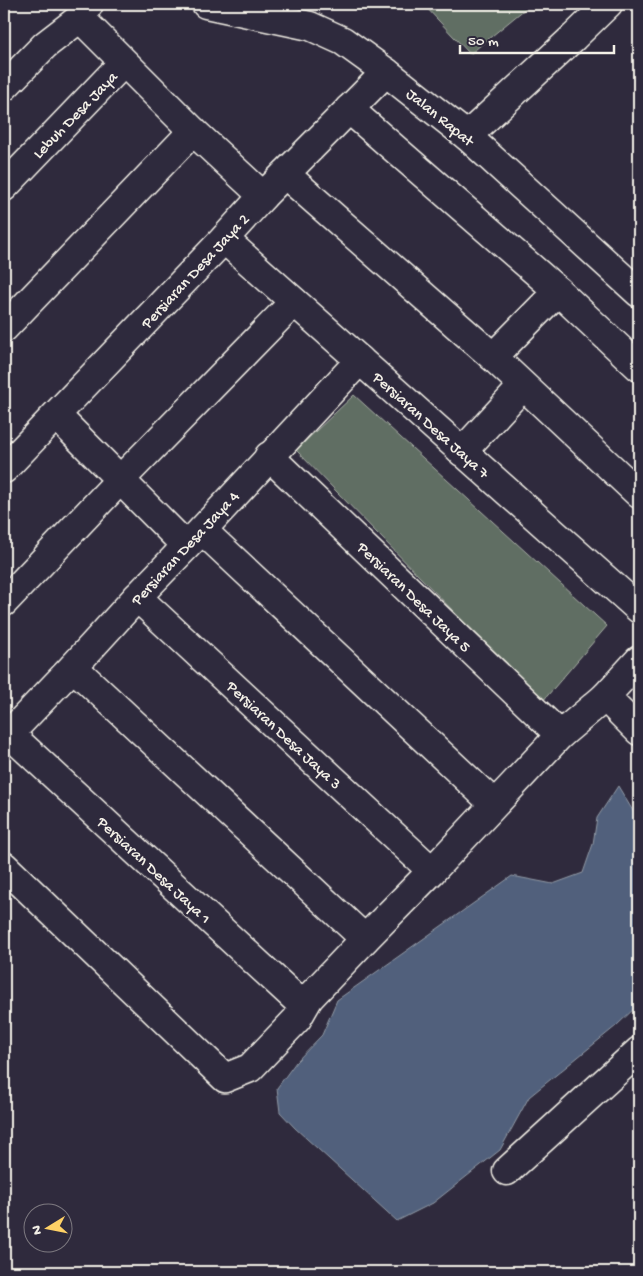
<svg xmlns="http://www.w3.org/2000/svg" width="643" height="1276" font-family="'Gochi Hand',sans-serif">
<rect width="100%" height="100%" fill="#2f2a3d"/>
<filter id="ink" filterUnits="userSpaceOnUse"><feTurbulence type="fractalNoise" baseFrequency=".02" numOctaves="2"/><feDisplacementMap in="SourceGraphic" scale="10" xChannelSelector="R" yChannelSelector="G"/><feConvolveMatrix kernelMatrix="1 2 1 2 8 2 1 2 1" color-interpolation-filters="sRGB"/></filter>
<g filter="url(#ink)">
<g fill="#606e64" stroke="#aab0a6">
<path d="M 423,4 L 531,4 L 470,54 Z"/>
<path d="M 354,395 L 607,626 L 542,702 L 296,450 Z"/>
</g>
<path fill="#51617b" stroke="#929ba7" d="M 618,786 L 639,821 L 639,1004 L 616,1026 L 529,1097 L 500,1150 L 433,1203 L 397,1221 L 295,1128 L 280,1112 L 277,1088 L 296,1062 L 322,1035 L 337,1000 L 512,876 L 553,884 L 583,873 L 593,844 L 597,818 Z"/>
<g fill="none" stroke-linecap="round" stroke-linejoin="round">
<defs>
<g id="minor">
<path d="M 206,4 L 310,26 L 343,41 L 386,72 L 467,136 L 639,293"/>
<path d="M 80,18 L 193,131 L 263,196"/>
<path d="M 4,87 L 45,45 L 80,18 L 89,4"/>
<path d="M 349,109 L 558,291 L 639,367"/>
<path d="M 467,136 L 574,37 L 608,4"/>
<path d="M 285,174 L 493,357 L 639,494"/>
<path d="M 4,187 L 123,63"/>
<path d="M 224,239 L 639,609"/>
<path d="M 4,328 L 193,131"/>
<path d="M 493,357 L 558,291"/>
<path d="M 56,415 L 186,546"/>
<path d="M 462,452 L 523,386"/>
<path d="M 269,456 L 560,735"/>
<path d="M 4,469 L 224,239 L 263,196 L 386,72"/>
<path d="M 202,530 L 494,804"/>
<path d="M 137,597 L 432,871"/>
<path d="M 4,602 L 120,480 L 294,302"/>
<path d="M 73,667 L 365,939"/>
<path d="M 605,697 L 639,731"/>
<path d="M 4,729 L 296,999 L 304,1000 L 309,998"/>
<path d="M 9,734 L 73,667 L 137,597 L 202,530 L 360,360"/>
<path d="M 4,866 L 225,1078 L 250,1068 L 297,1019 L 309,998 L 365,939 L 432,871 L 560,735 L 605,697 L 639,660"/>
<path d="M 507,1171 L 639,1051"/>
</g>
</defs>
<use href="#minor" stroke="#f4f1e8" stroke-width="31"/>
<use href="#minor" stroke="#2f2a3d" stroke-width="28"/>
</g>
</g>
<g text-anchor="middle" stroke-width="5" stroke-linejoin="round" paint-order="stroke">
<g font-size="16" fill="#f4f1e8" stroke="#2f2a3d">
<text transform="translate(74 114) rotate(-46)" y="6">Lebuh Desa Jaya</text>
<text transform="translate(441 116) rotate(39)" y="6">Jalan Rapat</text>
<text transform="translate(194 270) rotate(-47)" y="6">Persiaran Desa Jaya 2</text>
<text transform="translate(432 424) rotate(42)" y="6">Persiaran Desa Jaya 7</text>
<text transform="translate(184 547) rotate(-47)" y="6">Persiaran Desa Jaya 4</text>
<text transform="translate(415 596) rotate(44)" y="6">Persiaran Desa Jaya 5</text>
<text transform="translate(285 734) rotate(43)" y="6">Persiaran Desa Jaya 3</text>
<text transform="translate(155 869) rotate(43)" y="6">Persiaran Desa Jaya 1</text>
</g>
</g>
<rect width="643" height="1276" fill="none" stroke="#2f2a3d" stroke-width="20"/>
<rect x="10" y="10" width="623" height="1256" fill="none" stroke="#f4f1e8" stroke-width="2" filter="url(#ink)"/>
<g transform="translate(48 1228) rotate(260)"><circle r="24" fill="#2f2a3d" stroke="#7e7a81"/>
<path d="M0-4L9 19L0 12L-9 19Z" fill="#ffd166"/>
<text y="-8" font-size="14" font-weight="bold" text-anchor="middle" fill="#f4f1e8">N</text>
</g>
<path d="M460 45v8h154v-8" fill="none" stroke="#f4f1e8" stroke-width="2.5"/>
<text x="468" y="45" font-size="15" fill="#f4f1e8" stroke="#2f2a3d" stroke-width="4" paint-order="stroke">50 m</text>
</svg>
